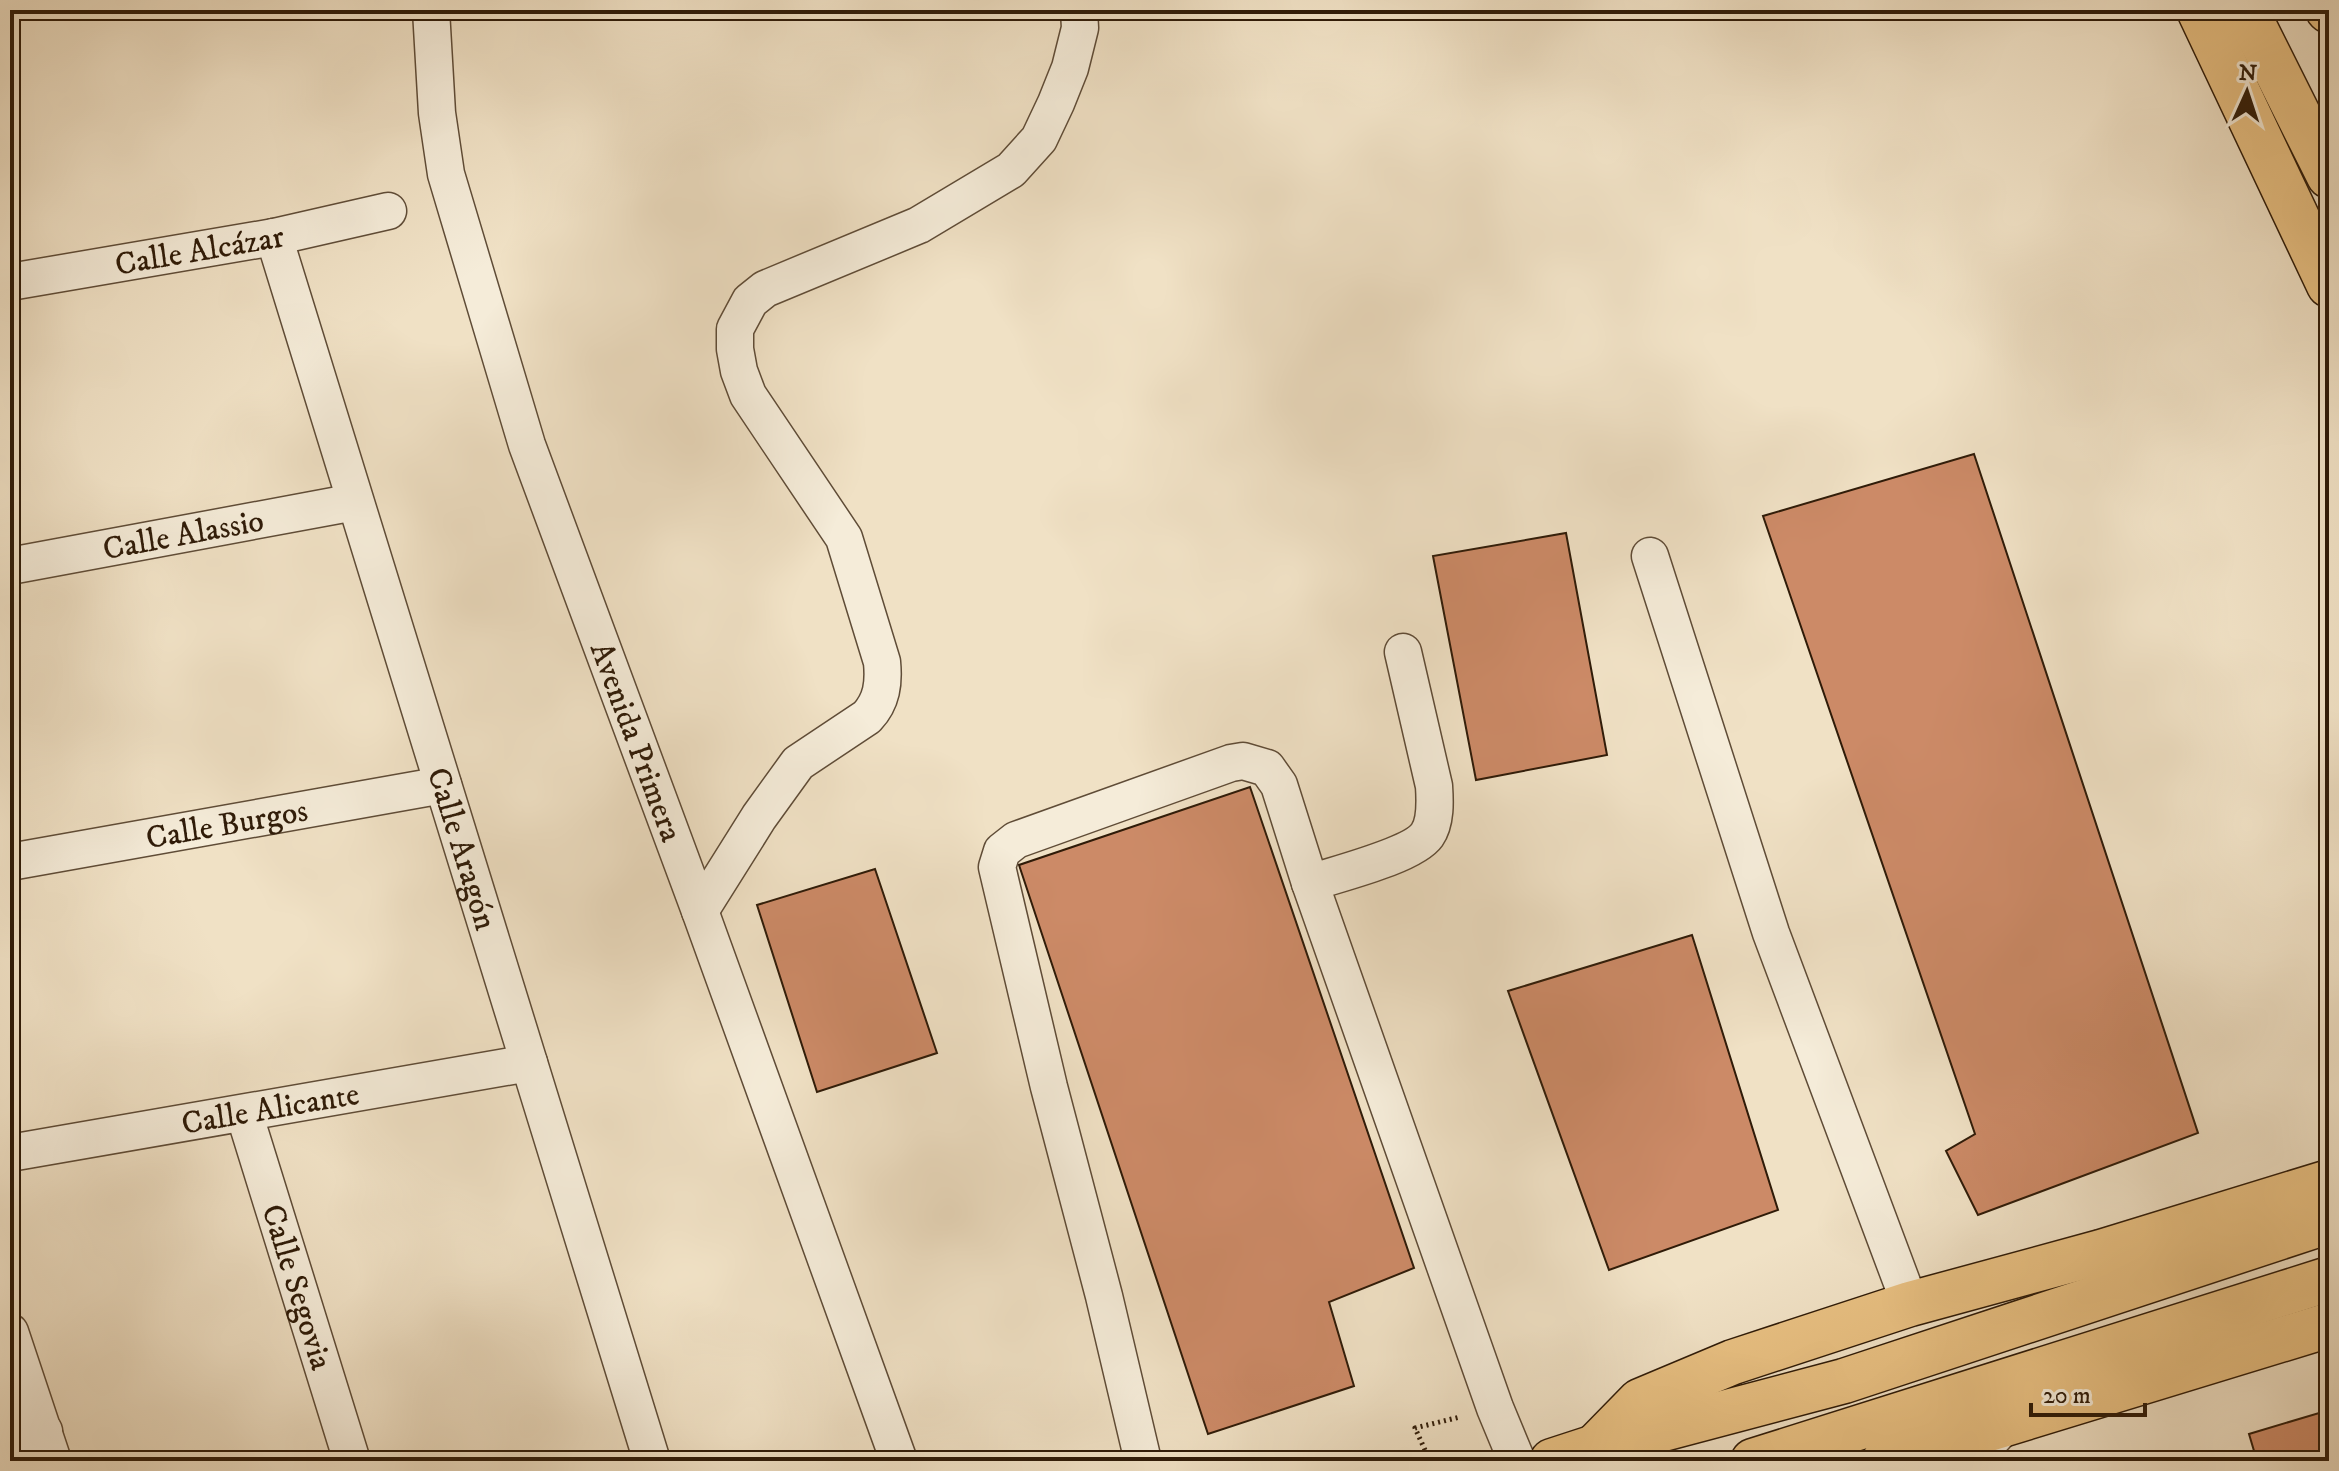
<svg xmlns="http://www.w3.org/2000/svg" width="2339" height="1471" font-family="'IM FELL DW Pica',serif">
<rect width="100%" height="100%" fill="#f0e1c5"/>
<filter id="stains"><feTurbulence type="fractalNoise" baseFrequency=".0025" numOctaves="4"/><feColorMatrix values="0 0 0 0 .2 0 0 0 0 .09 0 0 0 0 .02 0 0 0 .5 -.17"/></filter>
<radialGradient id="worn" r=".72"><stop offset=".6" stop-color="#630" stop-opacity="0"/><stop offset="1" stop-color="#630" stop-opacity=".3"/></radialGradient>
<g fill="#cc8a67" stroke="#2f1b08" stroke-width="2">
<path d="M 1974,454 L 2198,1133 L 1978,1215 L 1946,1151 L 1975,1134 L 1763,516 Z"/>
<path d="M 1566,533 L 1607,755 L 1476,780 L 1433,556 Z"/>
<path d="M 1250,787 L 1414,1268 L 1329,1302 L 1354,1386 L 1208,1434 L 1019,865 Z"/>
<path d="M 875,869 L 937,1053 L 817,1092 L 757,905 Z"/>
<path d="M 1692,935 L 1778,1210 L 1609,1270 L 1508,991 Z"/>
<path d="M 2329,1410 L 2329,1461 L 2257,1461 L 2249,1434 Z"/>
</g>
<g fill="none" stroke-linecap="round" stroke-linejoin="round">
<defs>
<g id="minor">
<path id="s1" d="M 431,10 L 437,113 L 446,174 L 527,445 L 700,911 L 899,1461"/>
<path id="s2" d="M 274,237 L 652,1461"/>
<path id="s3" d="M 10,282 L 274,237 L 388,211"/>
<path d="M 1650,556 L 1771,933 L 1910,1304"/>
<path id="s4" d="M 10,566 L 355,502"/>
<path id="s5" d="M 10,862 L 443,785"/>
<path d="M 1310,883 C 1336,874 1412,856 1427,835 C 1436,822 1435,801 1434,786 L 1403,652"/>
<path d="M 700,911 L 759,817 L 798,763 L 867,717 C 882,701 884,683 882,662 L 844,538 L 748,395 L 739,371 L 735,349 L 735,329 L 750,301 L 765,289 L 919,225 L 1011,170 L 1039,139 L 1056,103 L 1070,68 L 1080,28 L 1079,10"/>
<path id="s6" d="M 244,1113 L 352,1461"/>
<path id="s7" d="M 10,1153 L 529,1063"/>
<path d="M 10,1332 L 53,1461"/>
<path d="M 10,1437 L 44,1431"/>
<path d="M 1143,1461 L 1104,1296 L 1049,1087 L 997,867 L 1002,851 L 1016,840 L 1231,763 L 1243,761 L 1267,768 L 1279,785 L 1310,883 L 1495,1408 L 1517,1461"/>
<path d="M 1983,1461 L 1991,1440 L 2004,1426"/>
</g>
<g id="major">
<path d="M 1552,1461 L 1595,1447 L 1844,1381 L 2329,1221"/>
<path d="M 1753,1461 L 2329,1279"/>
</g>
<g id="highway">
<path d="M 2199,10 L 2329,285"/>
<path d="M 2246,10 L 2329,176"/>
<path d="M 2328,10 L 2329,11"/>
<path d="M 1595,1447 L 1640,1401 L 1733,1362 L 1910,1304 L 2101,1252 L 2329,1182"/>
<path d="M 1884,1461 L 2329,1325"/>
</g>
</defs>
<use href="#minor" stroke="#5f4c37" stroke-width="39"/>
<use href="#major" stroke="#2f1b08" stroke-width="47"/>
<use href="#highway" stroke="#2f1b08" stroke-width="47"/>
<path stroke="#2f1b08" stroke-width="5" stroke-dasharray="2 4" stroke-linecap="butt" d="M 1430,1461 L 1415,1428 L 1460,1417"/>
<use href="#minor" stroke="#f5ecd9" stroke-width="36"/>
<use href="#major" stroke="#e8c082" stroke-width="44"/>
<use href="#highway" stroke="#e8c082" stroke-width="44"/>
</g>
<g text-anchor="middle" stroke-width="6" stroke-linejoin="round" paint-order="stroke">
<g font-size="32" fill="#2f1b08" stroke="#f5ecd9">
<text dy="11" stroke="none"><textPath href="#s3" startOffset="192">Calle Alcázar</textPath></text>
<text dy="11" stroke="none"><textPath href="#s4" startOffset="176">Calle Alassio</textPath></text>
<text dy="11" stroke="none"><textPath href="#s1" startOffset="764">Avenida Primera</textPath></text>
<text dy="11" stroke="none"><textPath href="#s5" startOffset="220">Calle Burgos</textPath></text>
<text dy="11" stroke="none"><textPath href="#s2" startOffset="640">Calle Aragón</textPath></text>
<text dy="11" stroke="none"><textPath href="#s7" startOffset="264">Calle Alicante</textPath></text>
<text dy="11" stroke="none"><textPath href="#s6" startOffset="182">Calle Segovia</textPath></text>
</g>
</g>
<rect width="2339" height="1471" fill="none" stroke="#f0e1c5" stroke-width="40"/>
<rect x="12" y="12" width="2315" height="1447" fill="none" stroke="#2f1b08" stroke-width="4"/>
<rect x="20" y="20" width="2299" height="1431" fill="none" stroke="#2f1b08" stroke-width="2"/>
<g transform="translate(2247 92) rotate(3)" stroke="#f5ecd9" stroke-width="6" paint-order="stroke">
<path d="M0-6L14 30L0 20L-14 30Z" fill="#2f1b08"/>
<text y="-12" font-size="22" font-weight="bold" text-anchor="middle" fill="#2f1b08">N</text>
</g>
<path d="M2031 1403v12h114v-12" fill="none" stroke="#2f1b08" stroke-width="4"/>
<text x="2043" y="1403" font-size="24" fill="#2f1b08" stroke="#f5ecd9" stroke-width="6" paint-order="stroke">20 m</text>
<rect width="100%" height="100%" filter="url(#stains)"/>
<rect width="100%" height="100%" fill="url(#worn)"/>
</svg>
